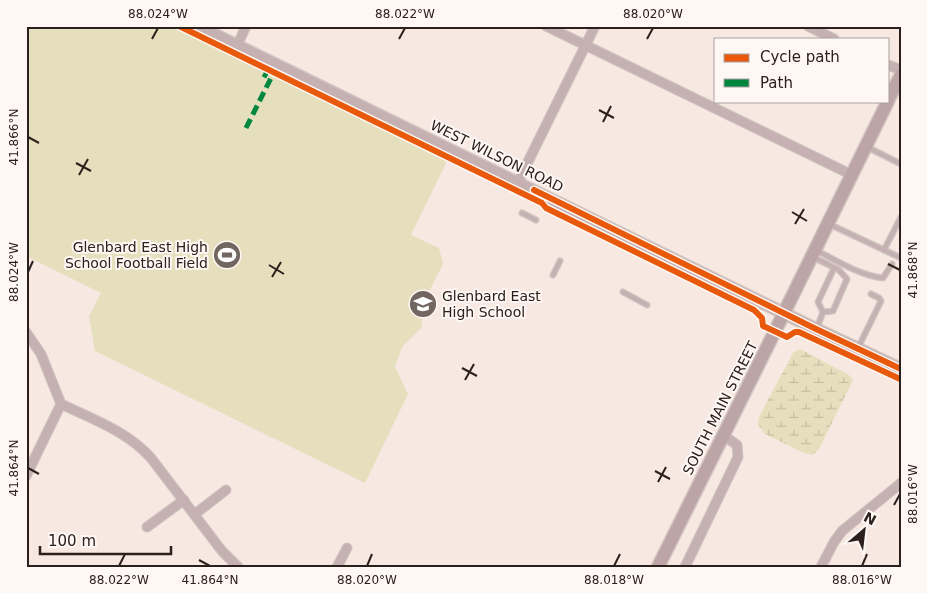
<svg xmlns="http://www.w3.org/2000/svg" width="927" height="593" font-family="'DejaVu Sans',sans-serif">
<defs>
<pattern id="wetland-marsh" width="20" height="14" patternUnits="userSpaceOnUse" patternTransform="scale(1.25)"><rect width="20" height="14" fill="#e5dfbd"/><path d="M1 5h8M5 5V1M11 12h8M15 12V8" fill="none" stroke="#c5bfa2"/></pattern>
</defs>
<rect width="100%" height="100%" fill="#f7e8e2"/>
<path fill="#e5dfbd" d="M 26,26 L 170,26 L 448,159 L 411,235 L 439,248 L 443,264 L 422,305 L 422,327 L 402,347 L 395,367 L 408,394 L 365,483 L 95,351 L 89,316 L 101,293 L 26,256 Z"/>
<path fill="url(#wetland-marsh)" d="M 800,349 L 849,375 L 853,380 L 820,447 L 813,455 L 804,453 L 765,434 L 758,425 L 759,417 L 793,353 Z"/>
<g fill="none" stroke-linecap="round" stroke-linejoin="round">
<defs>
<g id="service">
<path d="M 867,147 L 901,164"/>
<path d="M 522,213 L 536,220"/>
<path d="M 829,224 L 901,258"/>
<path d="M 816,250 C 835,260 861,276 883,278 L 892,264"/>
<path d="M 884,250 L 901,217"/>
<path d="M 813,257 L 839,270 L 847,279 L 833,311 L 823,312"/>
<path d="M 553,275 L 560,261"/>
<path d="M 623,292 L 647,305"/>
<path d="M 817,328 L 823,312 L 818,302 L 834,268"/>
<path d="M 858,348 L 881,301 L 879,298 L 871,294"/>
</g>
<g id="minor">
<path d="M 546,26 L 852,175"/>
<path d="M 808,26 L 834,39"/>
<path d="M 237,46 L 246,26"/>
<path d="M 888,65 L 901,70"/>
<path d="M 518,182 L 595,26"/>
<path d="M 26,332 L 41,354 L 61,404 C 92,419 127,431 151,458 L 222,551 L 238,567"/>
<path d="M 26,476 L 61,404"/>
<path d="M 195,514 L 226,490"/>
<path d="M 147,527 L 184,500"/>
<path d="M 337,567 L 347,548"/>
<path d="M 685,567 L 738,457 L 737,445 L 723,435"/>
<path d="M 821,567 L 834,542 L 842,531 L 901,483"/>
</g>
<path id="tertiary" d="M 197,26 L 816,329 L 901,369"/>
<g id="secondary">
<path d="M 888,100 L 901,75"/>
<path d="M 658,567 L 784,313 L 888,101"/>
</g>
</defs>
<use href="#service" stroke="#d1c5c0" stroke-width="7"/>
<use href="#minor" stroke="#d1c5c0" stroke-width="11"/>
<use href="#tertiary" stroke="#d1c5c0" stroke-width="14"/>
<use href="#secondary" stroke="#d1c5c0" stroke-width="15"/>
<use href="#service" stroke="#c6b1b2" stroke-width="4.5"/>
<use href="#minor" stroke="#c6b1b2" stroke-width="9"/>
<use href="#tertiary" stroke="#c6b1b2" stroke-width="11"/>
<use href="#secondary" stroke="#bda4a6" stroke-width="12"/>
<path stroke="#00873e" stroke-width="5" stroke-dasharray="10 5" stroke-linecap="butt" d="M 246,128 L 271,78 L 263,74"/>
<defs>
<g id="cycleway">
<path d="M 179,26 L 542,203 L 546,208 L 754,310 L 762,318 L 763,326 L 787,337 L 795,332 L 799,332 L 900,379"/>
<path d="M 534,190 L 816,329 L 901,369"/>
</g>
</defs>
<use href="#cycleway" stroke="#fef7f4" stroke-width="9"/>
<use href="#cycleway" stroke="#e8590c" stroke-width="6"/>
</g>
<path fill="none" stroke="#2b201b" stroke-width="2" d="M 152,39 L 158,28M 399,39 L 405,28M 647,39 L 653,28M 599,110 L 614,118M 603,122 L 611,106M 28,137 L 39,143M 76,163 L 91,171M 79,175 L 88,159M 792,212 L 807,221M 795,224 L 804,209M 888,264 L 900,270M 269,265 L 284,274M 28,272 L 33,261M 272,277 L 281,262M 462,368 L 477,376M 465,380 L 474,364M 28,468 L 39,474M 655,471 L 670,479M 658,482 L 666,467M 894,505 L 900,494M 199,560 L 210,566M 119,566 L 125,554M 367,566 L 372,554M 614,566 L 620,554M 862,566 L 867,554"/>
<defs>
<symbol id="stadium-disc" viewBox="-11 -11 22 22"><circle r="9.5" fill="#726661" stroke="#fef7f4"/><path d="M0-5a6.5 5 0 1 0 0 10a6.5 5 0 1 0 0-10ZM-3.5-1.8h7v3.6h-7Z" fill="#fff"/></symbol>
<symbol id="school-disc" viewBox="-11 -11 22 22"><circle r="9.5" fill="#726661" stroke="#fef7f4"/><path d="M0-5L7-2L0 1L-7-2ZM-4 1L0 2.5L4 1V4Q0 6-4 4Z" fill="#fff"/></symbol>
</defs>
<g fill-rule="evenodd">
<use href="#stadium-disc" x="211" y="239" width="32" height="32"/>
<use href="#school-disc" x="407" y="288" width="32" height="32"/>
</g>
<g text-anchor="middle" stroke-width="4" stroke-linejoin="round" paint-order="stroke">
<g font-size="14" fill="#2b201b" stroke="#fef7f4">
<text transform="translate(497 156) rotate(26)" y="5">WEST WILSON ROAD</text>
<text transform="translate(720 408) rotate(-63)" y="5">SOUTH MAIN STREET</text>
</g>
<g font-size="14" fill="#2b201b" stroke="#fef7f4" text-anchor="end">
<text x="208" y="252">Glenbard East High<tspan x="208" dy="16">School Football Field</tspan></text>
<text x="442" y="301" text-anchor="start">Glenbard East<tspan x="442" dy="16">High School</tspan></text>
</g>
</g>
<rect width="927" height="593" fill="none" stroke="#fef7f4" stroke-width="55"/>
<rect x="714" y="38" width="175" height="65" fill="#fef7f4" stroke="#aaa19d"/>
<rect x="724" y="54" width="25" height="8" fill="#e8590c" stroke="#aaa19d"/>
<text x="760" y="62" font-size="15" fill="#2b201b">Cycle path</text>
<rect x="724" y="79" width="25" height="8" fill="#00873e" stroke="#aaa19d"/>
<text x="760" y="88" font-size="15" fill="#2b201b">Path</text>
<g transform="translate(864 530) rotate(28)" stroke="#fef7f4" stroke-width="4" paint-order="stroke">
<path d="M0-4L9 19L0 12L-9 19Z" fill="#2b201b"/>
<text y="-8" font-size="14" font-weight="bold" text-anchor="middle" fill="#2b201b">N</text>
</g>
<path d="M40 546v8h131v-8" fill="none" stroke="#2b201b" stroke-width="2.5"/>
<text x="48" y="546" font-size="15" fill="#2b201b" stroke="#fef7f4" stroke-width="4" paint-order="stroke">100 m</text>
<rect x="28" y="28" width="872" height="538" fill="none" stroke="#2b201b" stroke-width="2"/>
<g font-size="12" text-anchor="middle" fill="#2b201b">
<text x="158" y="18">88.024°W</text>
<text x="405" y="18">88.022°W</text>
<text x="653" y="18">88.020°W</text>
<text transform="translate(14 137) rotate(-90)" y="4">41.866°N</text>
<text transform="translate(913 270) rotate(-90)" y="4">41.868°N</text>
<text transform="translate(14 272) rotate(-90)" y="4">88.024°W</text>
<text transform="translate(14 468) rotate(-90)" y="4">41.864°N</text>
<text transform="translate(913 494) rotate(-90)" y="4">88.016°W</text>
<text x="119" y="584">88.022°W</text>
<text x="210" y="584">41.864°N</text>
<text x="367" y="584">88.020°W</text>
<text x="614" y="584">88.018°W</text>
<text x="862" y="584">88.016°W</text>
</g>
</svg>
